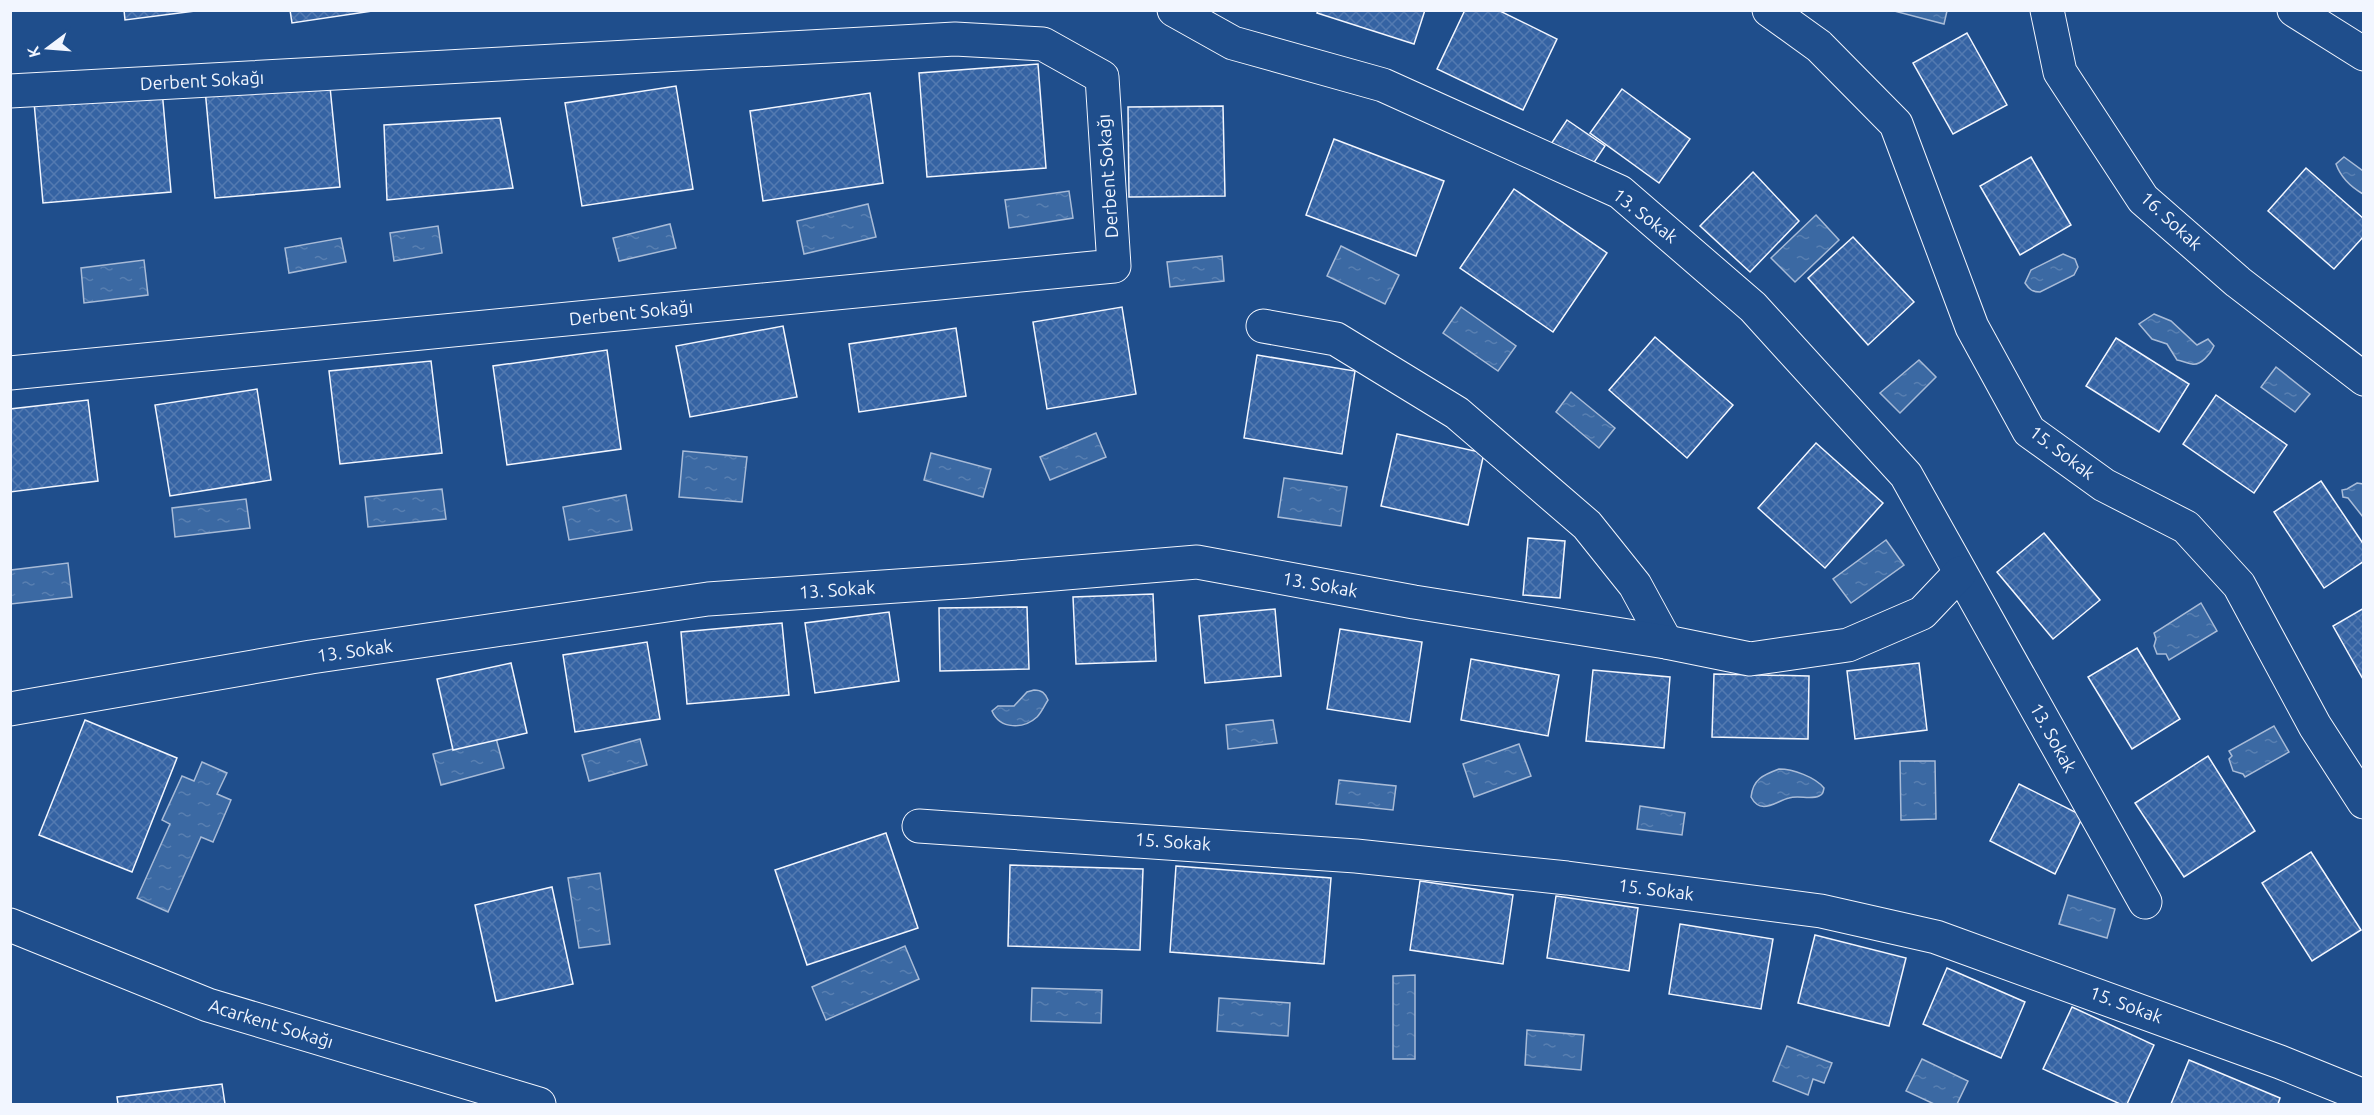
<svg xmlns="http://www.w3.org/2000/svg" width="2374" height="1115" font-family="Ubuntu,sans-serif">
<defs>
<pattern id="water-ripples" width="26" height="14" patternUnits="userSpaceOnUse" patternTransform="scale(1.5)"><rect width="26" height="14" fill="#3b69a3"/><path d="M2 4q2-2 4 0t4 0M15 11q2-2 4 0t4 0" fill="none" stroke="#587fb1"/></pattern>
<pattern id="building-cross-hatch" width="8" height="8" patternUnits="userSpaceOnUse" patternTransform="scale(1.5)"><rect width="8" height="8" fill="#3563a3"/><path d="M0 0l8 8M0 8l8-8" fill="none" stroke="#537ab1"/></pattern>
</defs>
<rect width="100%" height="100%" fill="#1f4e8c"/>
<g fill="url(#water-ripples)" stroke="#a8bbd7" stroke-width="1.5">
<path d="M 1894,11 L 1894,10 L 1947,11 L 1944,24 Z"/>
<path d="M 2344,157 L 2363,171 L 2363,194 C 2351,187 2341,178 2336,164 Z"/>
<path d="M 1069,191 L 1073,218 L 1009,228 L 1005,200 Z"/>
<path d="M 868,204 L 876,237 L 804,254 L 797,221 Z"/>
<path d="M 1816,215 L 1839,240 L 1795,282 L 1771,258 Z"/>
<path d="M 670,224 L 676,248 L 619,261 L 613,238 Z"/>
<path d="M 438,226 L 442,253 L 394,261 L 390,233 Z"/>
<path d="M 341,238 L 346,262 L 289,273 L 285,248 Z"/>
<path d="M 1341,246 L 1399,275 L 1385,304 L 1327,276 Z"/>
<path d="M 2063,254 L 2075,259 L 2078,267 L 2074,275 L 2040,292 C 2032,292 2029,289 2025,283 L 2031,270 Z"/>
<path d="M 1222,256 L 1224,281 L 1170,287 L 1167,262 Z"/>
<path d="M 144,260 L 148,295 L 84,303 L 81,268 Z"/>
<path d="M 1461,307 L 1516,346 L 1498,371 L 1443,333 Z"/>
<path d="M 2154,314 L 2171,321 L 2197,345 L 2208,339 L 2214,346 C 2211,353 2201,366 2192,364 C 2186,363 2183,361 2177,360 L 2167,344 L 2152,339 L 2139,324 Z"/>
<path d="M 1919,360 L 1936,377 L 1900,413 L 1880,393 Z"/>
<path d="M 2276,367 L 2310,394 L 2295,412 L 2261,387 Z"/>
<path d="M 1571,392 L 1615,428 L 1599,448 L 1556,412 Z"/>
<path d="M 1096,433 L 1106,457 L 1050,480 L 1040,457 Z"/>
<path d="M 683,451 L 747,457 L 742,502 L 679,497 Z"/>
<path d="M 931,453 L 991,469 L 983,497 L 924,480 Z"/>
<path d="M 1284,478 L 1347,487 L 1341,526 L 1278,517 Z"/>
<path d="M 2357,483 L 2363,484 L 2363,517 L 2348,498 L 2343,497 L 2342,490 L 2347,489 Z"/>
<path d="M 442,489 L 446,519 L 368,527 L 365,497 Z"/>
<path d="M 626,495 L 632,530 L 569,540 L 563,507 Z"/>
<path d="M 246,499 L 250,528 L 175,537 L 172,508 Z"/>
<path d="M 1886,540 L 1904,565 L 1851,603 L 1833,579 Z"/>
<path d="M 68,563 L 72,597 L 11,604 L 11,570 Z"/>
<path d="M 2201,603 L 2217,631 L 2169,660 L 2166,654 L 2157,654 L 2154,646 L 2156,639 L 2154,633 Z"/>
<path d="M 1034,690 C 1042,690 1045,693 1048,700 C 1044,706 1042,712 1037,717 C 1024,729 1000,730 992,711 L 998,706 L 1014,706 L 1027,692 Z"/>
<path d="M 1273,720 L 1277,743 L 1228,749 L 1226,725 Z"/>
<path d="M 2274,726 L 2289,752 L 2245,777 L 2243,774 L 2233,771 L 2229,759 L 2232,756 L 2229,751 Z"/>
<path d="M 496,738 L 504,768 L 441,785 L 433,754 Z"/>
<path d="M 640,739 L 647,765 L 589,781 L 582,755 Z"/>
<path d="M 1519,744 L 1531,776 L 1474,797 L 1463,764 Z"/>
<path d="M 1900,761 L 1935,761 L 1936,819 L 1901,820 Z"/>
<path d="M 202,762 L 227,773 L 217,794 L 231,800 L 213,842 L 201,837 L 168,912 L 137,898 L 170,824 L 162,820 L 182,776 L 194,781 Z"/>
<path d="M 1779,769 C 1793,769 1815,777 1824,788 C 1823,793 1823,794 1819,796 C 1811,800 1798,795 1789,798 C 1776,801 1761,816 1751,797 C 1753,779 1763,775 1779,769 Z"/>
<path d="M 1339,780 L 1396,786 L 1393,810 L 1336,804 Z"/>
<path d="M 1640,806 L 1685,813 L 1682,835 L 1637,829 Z"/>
<path d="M 600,873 L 610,944 L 579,948 L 568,878 Z"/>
<path d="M 2068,895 L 2115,909 L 2107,938 L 2059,924 Z"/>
<path d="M 905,946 L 919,979 L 826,1020 L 812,987 Z"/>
<path d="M 1415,975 L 1415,1059 L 1393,1059 L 1393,976 Z"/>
<path d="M 1032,988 L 1102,990 L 1101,1023 L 1031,1021 Z"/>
<path d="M 1219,998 L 1290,1003 L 1288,1036 L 1217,1031 Z"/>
<path d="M 1527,1030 L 1584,1035 L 1581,1070 L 1525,1065 Z"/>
<path d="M 1787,1046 L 1832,1063 L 1824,1083 L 1813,1079 L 1808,1095 L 1773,1081 Z"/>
<path d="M 1922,1059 L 1968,1081 L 1957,1104 L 1934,1104 L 1906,1091 Z"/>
</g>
<g fill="url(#building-cross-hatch)" stroke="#f2f6ff" stroke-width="1.5">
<path d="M 124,10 L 203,10 L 125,20 Z"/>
<path d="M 290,10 L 379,10 L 292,23 Z"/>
<path d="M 1318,10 L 1425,10 L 1414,44 L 1317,13 Z"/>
<path d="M 1465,10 L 1498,10 L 1557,39 L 1523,110 L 1437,69 Z"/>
<path d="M 1967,33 L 2007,105 L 1953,134 L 1913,63 Z"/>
<path d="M 1038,64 L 1046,168 L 927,177 L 919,73 Z"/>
<path d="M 329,77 L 340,187 L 215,198 L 205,89 Z"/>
<path d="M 676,86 L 693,189 L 582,206 L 565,103 Z"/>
<path d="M 1622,89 L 1690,139 L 1659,183 L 1590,133 Z"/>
<path d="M 162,90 L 171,192 L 43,203 L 34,102 Z"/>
<path d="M 870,93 L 883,183 L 763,201 L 750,111 Z"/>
<path d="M 1223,106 L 1225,196 L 1129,197 L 1128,107 Z"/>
<path d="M 500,118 L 513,188 L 387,200 L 384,125 Z"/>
<path d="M 1567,120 L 1605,146 L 1587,173 L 1549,147 Z"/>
<path d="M 1334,139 L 1444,181 L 1416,256 L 1306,215 Z"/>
<path d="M 2031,157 L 2071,225 L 2020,255 L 1980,186 Z"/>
<path d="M 2306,168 L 2364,219 L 2364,236 L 2334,269 L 2268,211 Z"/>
<path d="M 1753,172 L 1799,221 L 1750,272 L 1700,226 Z"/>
<path d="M 1514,189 L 1607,253 L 1553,332 L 1460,268 Z"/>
<path d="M 1853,237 L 1914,302 L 1868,345 L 1808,278 Z"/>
<path d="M 1122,307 L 1136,394 L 1047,409 L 1033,322 Z"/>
<path d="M 783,326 L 797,397 L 690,417 L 676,346 Z"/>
<path d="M 956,328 L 966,396 L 859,412 L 849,344 Z"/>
<path d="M 1655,337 L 1733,405 L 1687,458 L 1609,390 Z"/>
<path d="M 2116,338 L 2189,384 L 2159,432 L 2086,386 Z"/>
<path d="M 607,350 L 621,449 L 507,465 L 493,366 Z"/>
<path d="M 1257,355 L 1355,371 L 1342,454 L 1244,438 Z"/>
<path d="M 431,361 L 442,453 L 340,464 L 329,371 Z"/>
<path d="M 257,389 L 271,480 L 170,496 L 155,405 Z"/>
<path d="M 2216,395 L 2287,445 L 2254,493 L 2183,444 Z"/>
<path d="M 88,400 L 98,481 L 10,492 L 10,409 Z"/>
<path d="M 1397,434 L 1484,453 L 1468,525 L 1381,506 Z"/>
<path d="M 1816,443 L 1883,503 L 1825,568 L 1758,508 Z"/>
<path d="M 2321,481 L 2364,545 L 2364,561 L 2324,588 L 2274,512 Z"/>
<path d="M 2044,533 L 2100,600 L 2053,639 L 1997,572 Z"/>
<path d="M 1528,538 L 1565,541 L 1560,598 L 1523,595 Z"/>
<path d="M 1153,594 L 1156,661 L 1076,664 L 1073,597 Z"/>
<path d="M 1027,607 L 1029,669 L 940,671 L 939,608 Z"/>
<path d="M 2364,608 L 2364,681 L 2333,626 Z"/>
<path d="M 1275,609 L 1281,676 L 1205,683 L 1199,616 Z"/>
<path d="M 889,612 L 899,681 L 815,693 L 805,623 Z"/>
<path d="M 782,623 L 789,695 L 687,704 L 681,632 Z"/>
<path d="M 1340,629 L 1422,642 L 1410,722 L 1327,709 Z"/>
<path d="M 647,642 L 660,719 L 575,732 L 563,655 Z"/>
<path d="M 2137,648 L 2180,719 L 2132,749 L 2088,677 Z"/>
<path d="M 1471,659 L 1559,675 L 1548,736 L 1461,720 Z"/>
<path d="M 511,663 L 527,733 L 453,750 L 437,679 Z"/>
<path d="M 1919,663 L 1927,730 L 1855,739 L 1847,671 Z"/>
<path d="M 1593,670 L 1670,677 L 1664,748 L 1586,741 Z"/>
<path d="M 1714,674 L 1809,676 L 1808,739 L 1712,737 Z"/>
<path d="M 85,720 L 177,758 L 132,872 L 39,835 Z"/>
<path d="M 2208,756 L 2255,831 L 2184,877 L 2135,803 Z"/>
<path d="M 2019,784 L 2083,816 L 2055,874 L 1990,841 Z"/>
<path d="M 886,833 L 918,928 L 807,965 L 775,870 Z"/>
<path d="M 2311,852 L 2361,930 L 2312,961 L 2262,883 Z"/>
<path d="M 1010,865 L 1143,869 L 1140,950 L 1008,946 Z"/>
<path d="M 1176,866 L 1331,878 L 1324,964 L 1170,952 Z"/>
<path d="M 1420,881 L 1513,895 L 1503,964 L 1410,950 Z"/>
<path d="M 552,887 L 573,984 L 496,1001 L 475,905 Z"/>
<path d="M 1556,896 L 1638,908 L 1629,971 L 1547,958 Z"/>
<path d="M 1680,924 L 1773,939 L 1761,1009 L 1669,994 Z"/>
<path d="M 1815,935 L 1906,958 L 1889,1026 L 1798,1003 Z"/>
<path d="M 1947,968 L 2025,1002 L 2001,1058 L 1923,1024 Z"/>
<path d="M 2072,1007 L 2154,1045 L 2127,1104 L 2120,1104 L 2043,1069 Z"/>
<path d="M 2189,1060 L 2280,1098 L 2278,1104 L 2171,1104 Z"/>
<path d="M 222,1084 L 225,1104 L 118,1104 L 117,1097 Z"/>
</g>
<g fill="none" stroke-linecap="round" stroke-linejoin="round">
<defs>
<g id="street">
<path d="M 1174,10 L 1233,43 L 1383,85 L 1620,192 L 1753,307 L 1906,475 L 2145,902"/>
<path d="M 1769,10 L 1819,46 L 1896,124 L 1972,327 L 2029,431 L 2104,485 L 2186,527 L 2239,585 L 2315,726 L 2364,802"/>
<path d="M 2047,10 L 2060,72 L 2143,199 L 2238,282 L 2364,379"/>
<path d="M 2294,10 L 2364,54"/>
<path d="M 10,91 L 955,39 L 1043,44 L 1102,77 L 1114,266 L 10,373"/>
<path d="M 1263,326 L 1336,339 L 1457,413 L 1587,525 L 1635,585 L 1666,642"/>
<path d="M 10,709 L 311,657 L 708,599 L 970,581 L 1197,562 L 1414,602 L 1666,642 L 1750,659 L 1848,645 L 1922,613 L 1960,573"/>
<path d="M 919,826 L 1356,856 L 1567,878 L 1821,911 L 1936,937 L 2280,1062 L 2364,1096"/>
<path d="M 10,925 L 208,1005 L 539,1104"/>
</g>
</defs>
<use href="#street" stroke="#f2f6ff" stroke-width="35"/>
<use href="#street" stroke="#1f4e8c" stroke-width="33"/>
</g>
<g text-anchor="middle" stroke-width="4.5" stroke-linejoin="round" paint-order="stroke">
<g font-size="18" fill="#f2f6ff" stroke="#1f4e8c">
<text transform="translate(202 81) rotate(-3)" y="6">Derbent Sokağı</text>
<text transform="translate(1108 176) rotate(-94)" y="6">Derbent Sokağı</text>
<text transform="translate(1645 216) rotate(38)" y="6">13. Sokak</text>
<text transform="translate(2171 221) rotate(43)" y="6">16. Sokak</text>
<text transform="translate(631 313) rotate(-6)" y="6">Derbent Sokağı</text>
<text transform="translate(2062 453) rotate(37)" y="6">15. Sokak</text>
<text transform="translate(1320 585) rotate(10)" y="6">13. Sokak</text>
<text transform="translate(837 590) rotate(-4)" y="6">13. Sokak</text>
<text transform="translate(355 651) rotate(-8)" y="6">13. Sokak</text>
<text transform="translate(2053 738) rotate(61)" y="6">13. Sokak</text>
<text transform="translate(1173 842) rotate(4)" y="6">15. Sokak</text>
<text transform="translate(1656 890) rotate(7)" y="6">15. Sokak</text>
<text transform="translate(2126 1005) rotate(20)" y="6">15. Sokak</text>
<text transform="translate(271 1024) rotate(17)" y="6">Acarkent Sokağı</text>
</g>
</g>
<rect width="2374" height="1115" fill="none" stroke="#f2f6ff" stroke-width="24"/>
<g transform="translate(48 48) rotate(254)" stroke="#1f4e8c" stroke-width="4.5" paint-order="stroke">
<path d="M0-4.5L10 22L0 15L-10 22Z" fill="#f2f6ff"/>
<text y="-9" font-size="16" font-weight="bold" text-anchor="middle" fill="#f2f6ff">K</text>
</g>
</svg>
